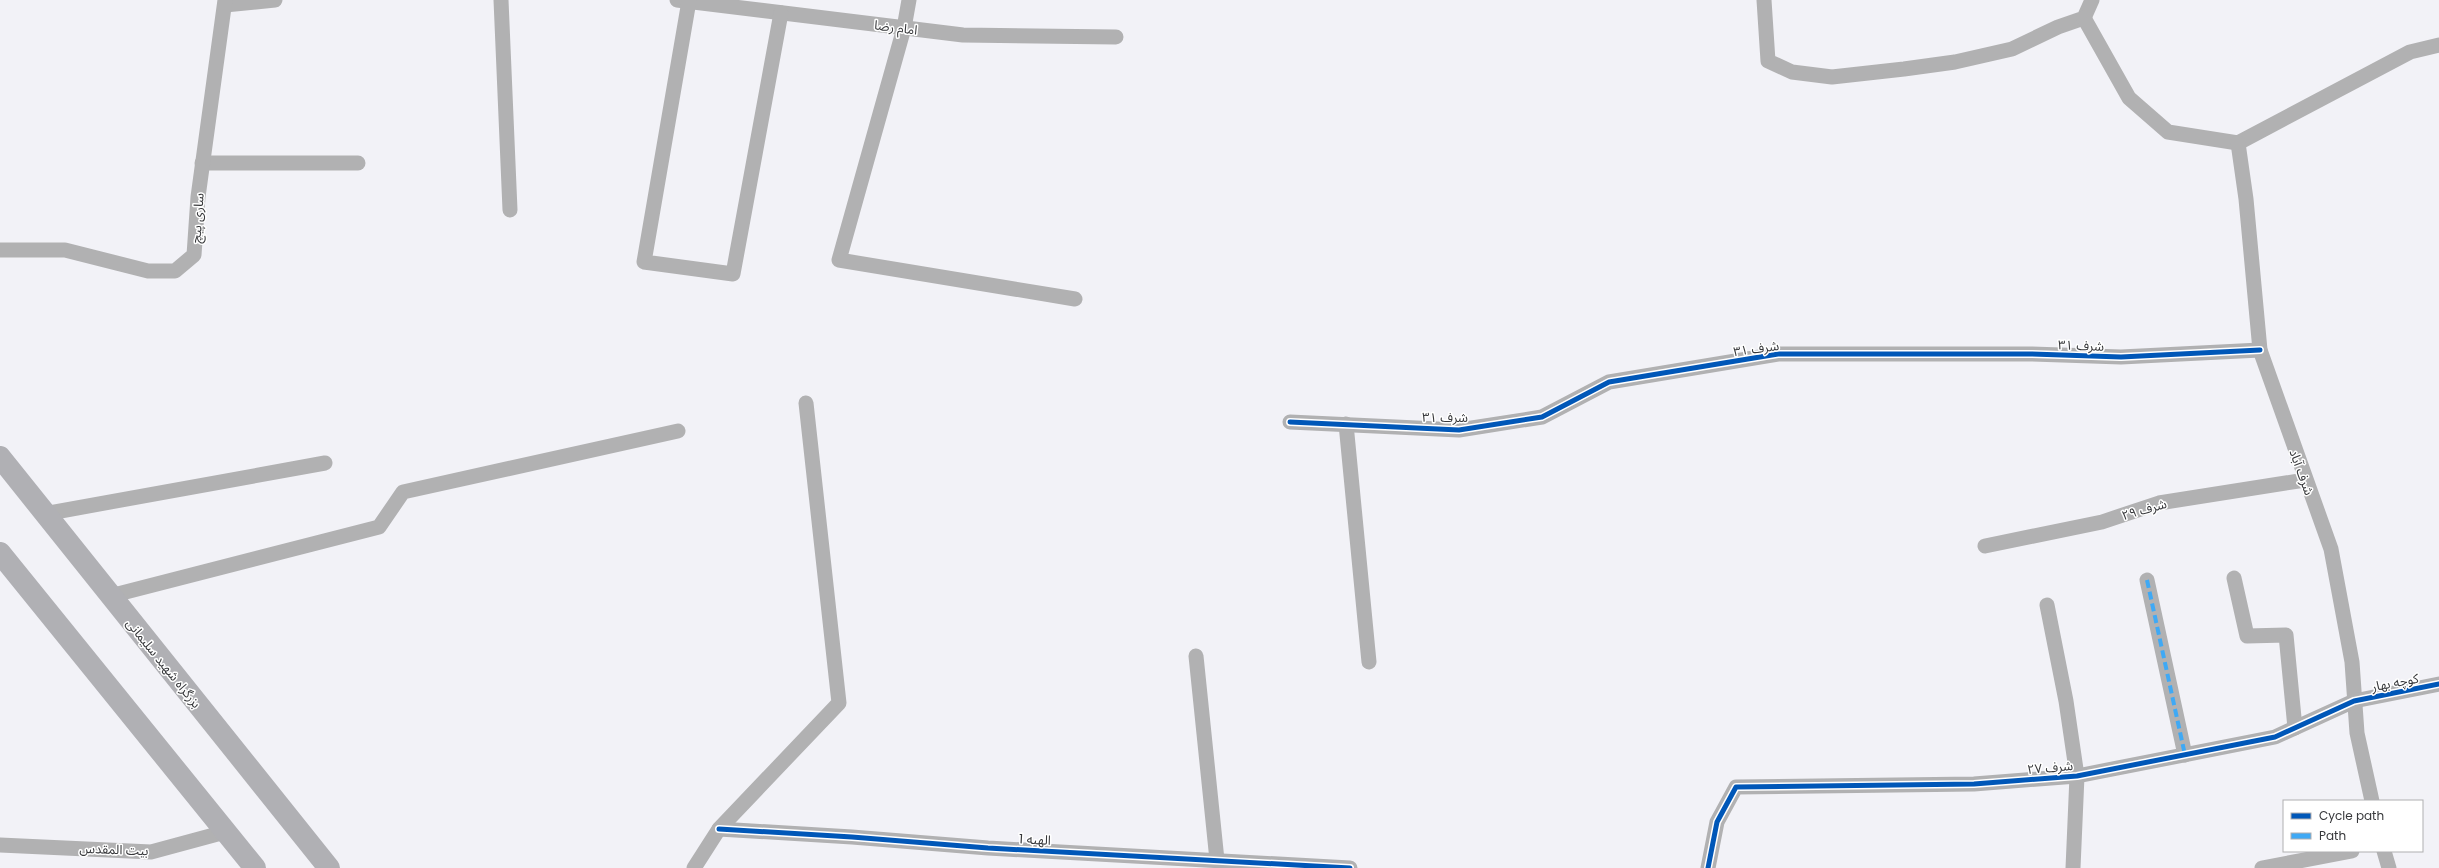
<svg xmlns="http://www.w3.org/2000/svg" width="2439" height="868" font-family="Poppins,'Noto Sans Arabic',sans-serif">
<rect width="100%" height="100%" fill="#f2f2f7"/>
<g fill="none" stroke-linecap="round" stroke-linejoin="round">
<g stroke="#b1b1b2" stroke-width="15">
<path d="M 501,0 L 510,210"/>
<path d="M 677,0 L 963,35 L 1116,37"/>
<path d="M 909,0 L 904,28 L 839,260 L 1075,299"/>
<path d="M 1764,0 L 1768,61 L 1792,72 L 1832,77 L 1904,69 L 1955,62 L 2012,49 L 2058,27 L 2084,18 L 2092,0"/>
<path d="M 689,1 L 644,262 L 733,274 L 781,13"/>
<path d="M 225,5 L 275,0"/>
<path d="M 2084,18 L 2129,98 L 2168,132 L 2238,143 L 2410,52 L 2439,45"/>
<path d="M 2238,143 L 2246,199 L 2260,350 L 2331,549 L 2352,662 L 2357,733 L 2372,801"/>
<path d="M 202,163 L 358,163"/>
<path d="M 0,250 L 65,250 L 148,271 L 175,271 L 194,255 L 198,197 L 225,0"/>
<path d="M 1290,422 L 1459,430 L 1542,417 L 1609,382 L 1778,354 L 2031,354 L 2121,357 L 2260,350"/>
<path d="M 1346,424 L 1369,662"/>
<path d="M 44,514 L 325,463"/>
<path d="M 1985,546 L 2102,522 L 2159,503 L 2305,480"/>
<path d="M 2234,578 L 2247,636 L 2286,635 L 2295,728"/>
<path d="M 2147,580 L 2185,755"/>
<path d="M 110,596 L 379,527 L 403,492 L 678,431"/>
<path d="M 2047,605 L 2066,701 L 2077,776 L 2073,868"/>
<path d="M 1196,656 L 1217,860"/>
<path d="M 719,829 L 852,837 L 988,848 L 1350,868"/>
<path d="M 0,845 L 151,852 L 225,832"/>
<path d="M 2384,851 L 2389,868"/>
<path d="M 694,868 L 719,829 L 839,703 L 806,403"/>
<path d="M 1708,868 L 1717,822 L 1736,787 L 1974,784 L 2077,776 L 2275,737 L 2354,701 L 2439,684"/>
<path d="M 2262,868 L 2352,851"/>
</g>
<g stroke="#b0b0b4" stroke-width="22">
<path d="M 0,457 L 329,868"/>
<path d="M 0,553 L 255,868"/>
</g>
<path stroke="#3fa9f5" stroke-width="4" stroke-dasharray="8 4" stroke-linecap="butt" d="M 2147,580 L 2185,755"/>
<defs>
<g id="cycleway">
<path d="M 1290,422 L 1459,430 L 1542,417 L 1609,382 L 1778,354 L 2031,354 L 2121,357 L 2260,350"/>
<path d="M 719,829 L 852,837 L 988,848 L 1350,868"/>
<path d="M 1708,868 L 1717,822 L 1736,787 L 1974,784 L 2077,776 L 2275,737 L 2354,701 L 2439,684"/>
</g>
</defs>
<use href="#cycleway" stroke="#fff" stroke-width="8"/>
<use href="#cycleway" stroke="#0057b8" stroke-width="5"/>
</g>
<g text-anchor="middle" stroke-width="3" stroke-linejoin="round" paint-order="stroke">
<g font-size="13" fill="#37383b" stroke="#fff">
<text transform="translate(896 27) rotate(7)" y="5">امام رضا</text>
<text transform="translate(197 218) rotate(-86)" y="5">ساری پیچ</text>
<text transform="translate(2081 345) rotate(2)" y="5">شرف ۳۱</text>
<text transform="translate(1756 348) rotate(-8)" y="5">شرف ۳۱</text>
<text x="1445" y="422">شرف ۳۱</text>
<text transform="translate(2302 472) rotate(70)" y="5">شرف آباد</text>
<text transform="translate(2144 509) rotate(-16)" y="5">شرف ۲۹</text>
<text transform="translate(164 663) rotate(51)" y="5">بزرگراه شهید سلیمانی</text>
<text transform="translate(2395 682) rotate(-11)" y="5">کوچه بهار</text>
<text transform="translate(2050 767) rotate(-5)" y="5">شرف ۲۷</text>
<text transform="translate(1035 839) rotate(3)" y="5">الهیه 1</text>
<text transform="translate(114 849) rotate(2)" y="5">بیت المقدس</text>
</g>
</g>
<rect x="2283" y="800" width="140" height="52" fill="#ffffff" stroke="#afafb1"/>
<rect x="2291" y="813" width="20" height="6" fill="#0057b8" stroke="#afafb1"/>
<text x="2319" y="820" font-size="12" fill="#37383b">Cycle path</text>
<rect x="2291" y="833" width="20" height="6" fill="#3fa9f5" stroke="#afafb1"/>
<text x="2319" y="840" font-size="12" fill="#37383b">Path</text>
</svg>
